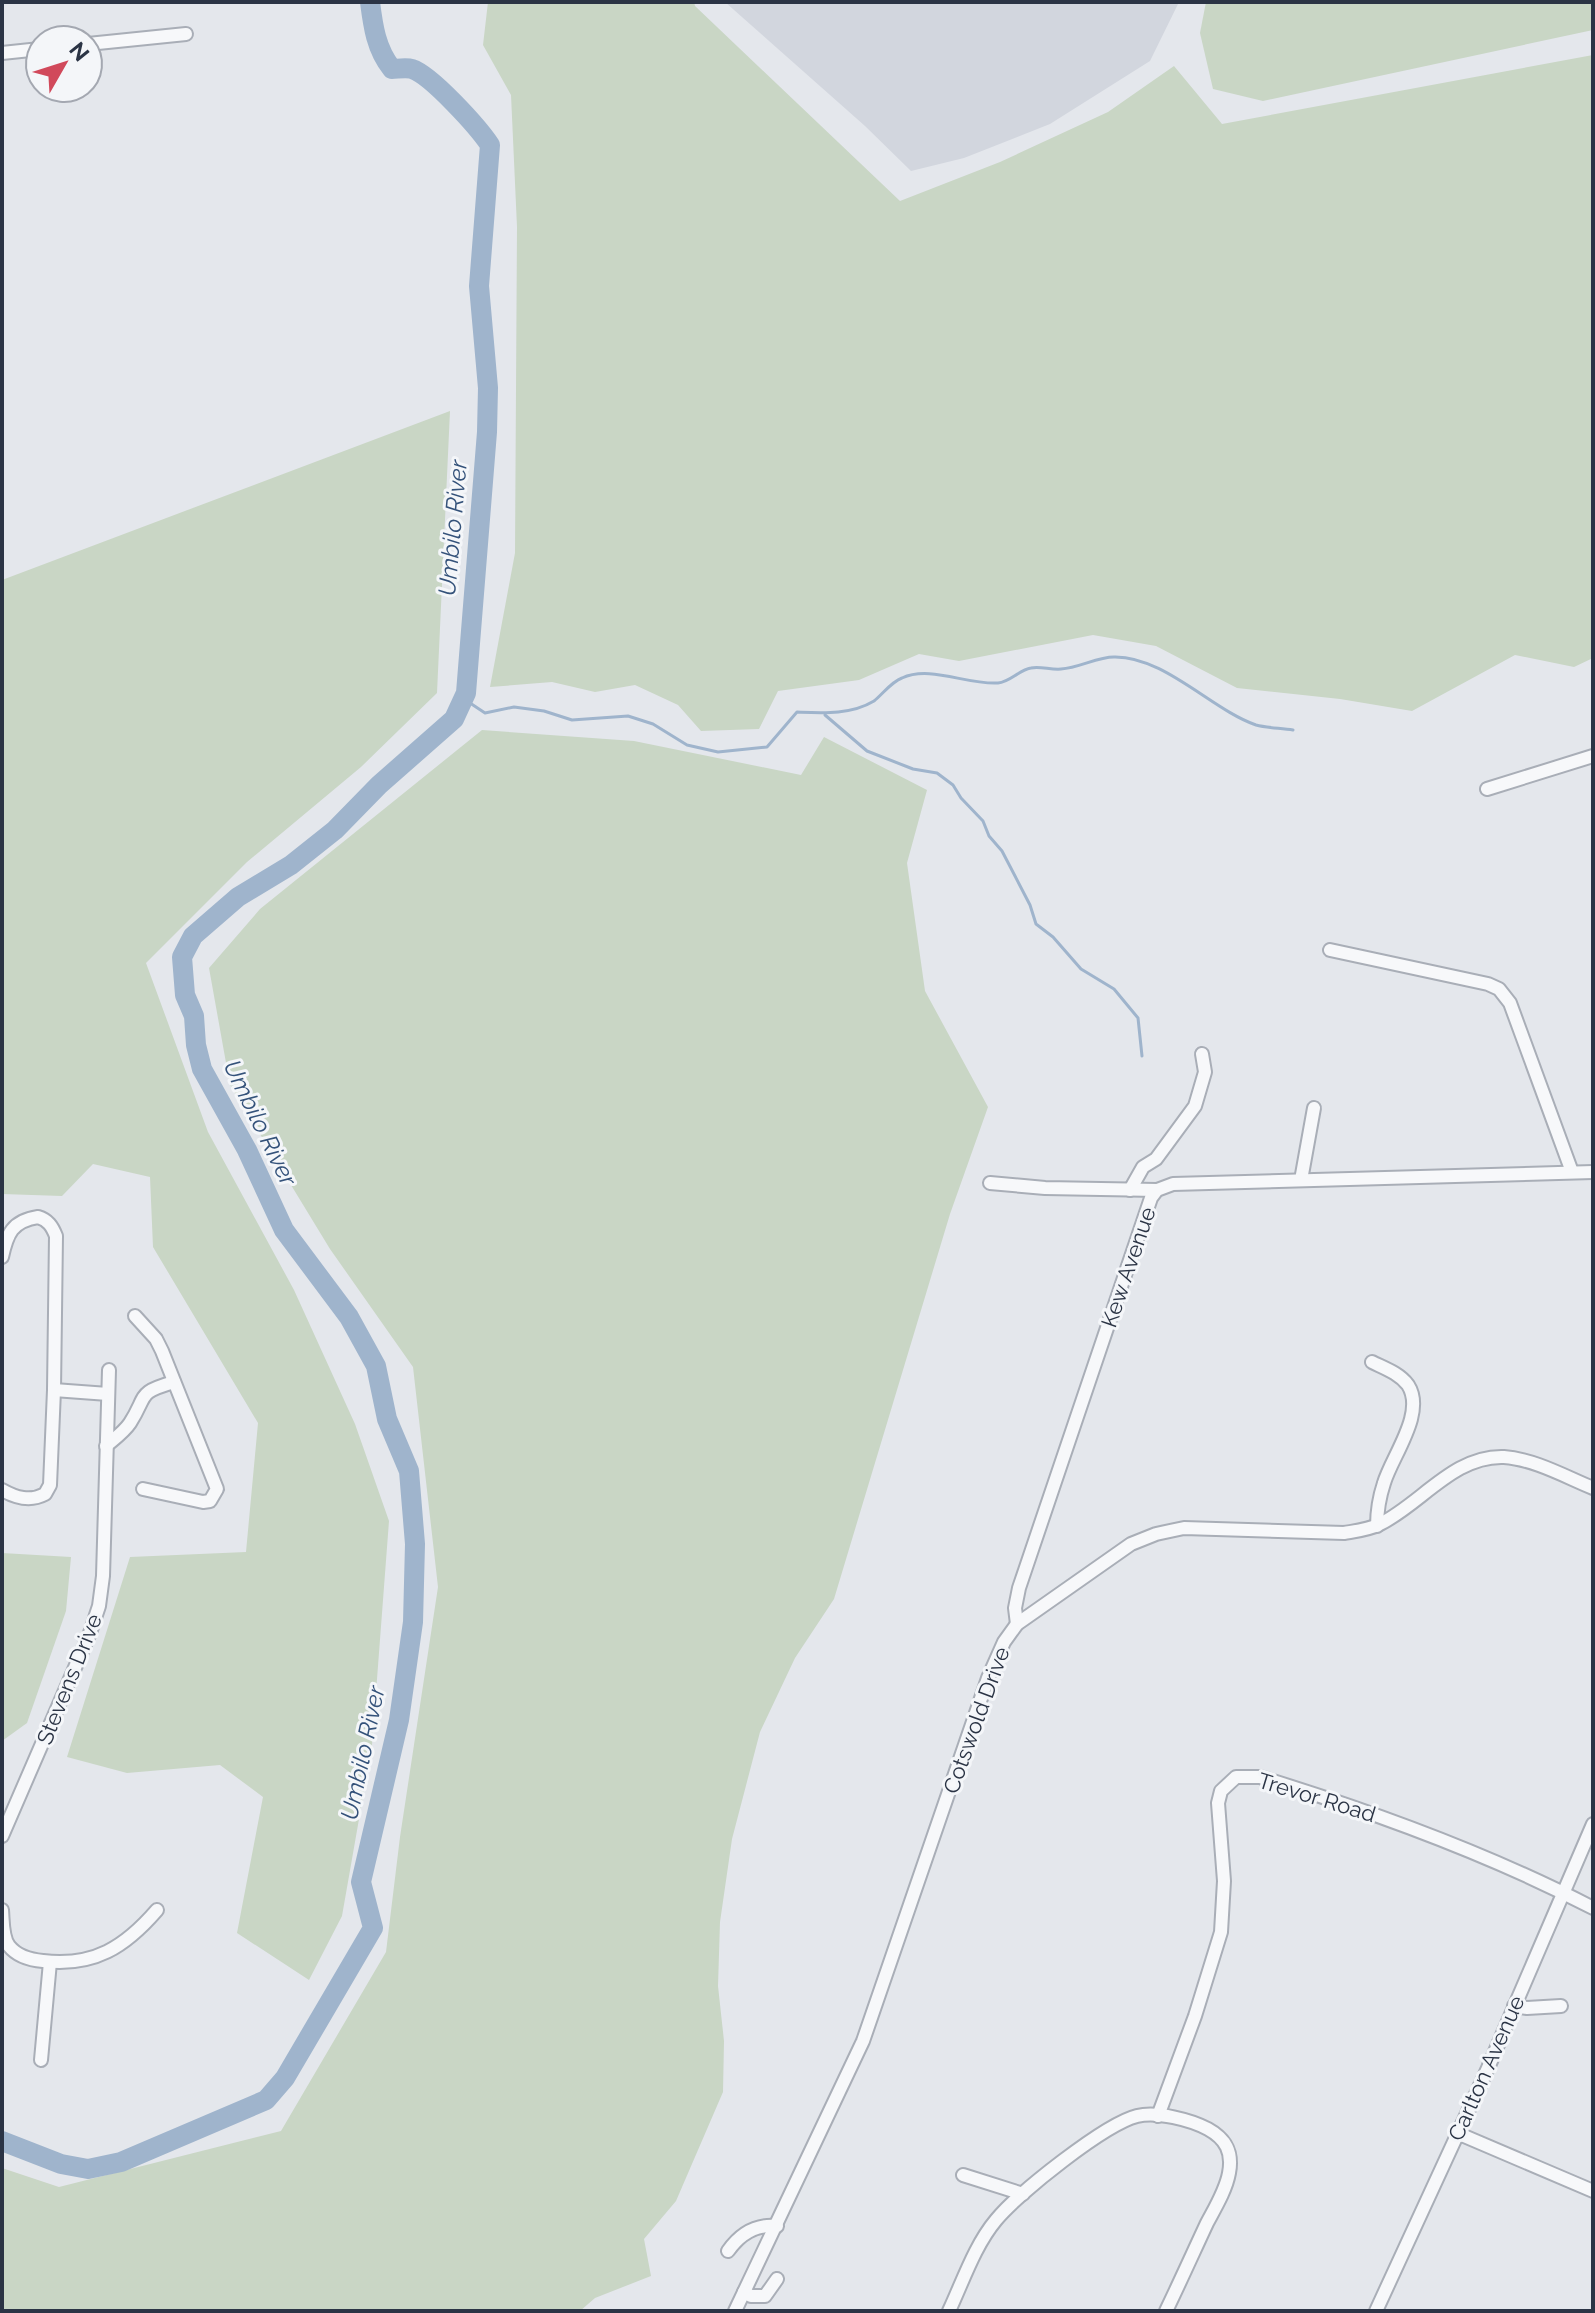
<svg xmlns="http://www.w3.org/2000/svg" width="1595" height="2313" font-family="Raleway,sans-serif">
<rect width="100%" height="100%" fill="#e4e7ec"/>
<path fill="#d2d6de" d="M 725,2 L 1179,2 L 1150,61 L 1050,124 L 964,158 L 911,171 L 865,126 Z"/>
<g fill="#c9d6c5">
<path d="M 488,2 L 694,2 L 695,6 L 900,201 L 1000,162 L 1108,112 L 1174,66 L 1222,124 L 1593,55 L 1593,658 L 1574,667 L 1515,655 L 1412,711 L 1340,699 L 1237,688 L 1156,646 L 1093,635 L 959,661 L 919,654 L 859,680 L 778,691 L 759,729 L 701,731 L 678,705 L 635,685 L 595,692 L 552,682 L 490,687 L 515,553 L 517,227 L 511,95 L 483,45 Z"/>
<path d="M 1206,2 L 1593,2 L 1593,30 L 1263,101 L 1213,89 L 1200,33 Z"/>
<path d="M 450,411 L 437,693 L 361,767 L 247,862 L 146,963 L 208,1132 L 294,1290 L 355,1424 L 389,1521 L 372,1745 L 342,1916 L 309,1980 L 237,1933 L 263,1797 L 220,1765 L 127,1773 L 67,1757 L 130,1557 L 246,1552 L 258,1423 L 153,1247 L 150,1177 L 93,1164 L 62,1196 L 2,1194 L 2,580 Z"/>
<path d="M 482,730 L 634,741 L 801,775 L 824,737 L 927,790 L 907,863 L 925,991 L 988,1107 L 950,1214 L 834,1599 L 795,1658 L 760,1732 L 732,1839 L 720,1922 L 718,1986 L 724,2041 L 723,2092 L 676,2201 L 644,2239 L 651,2276 L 595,2298 L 580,2311 L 2,2311 L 2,2168 L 59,2187 L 281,2131 L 386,1952 L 400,1837 L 438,1587 L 413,1367 L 330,1249 L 230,1085 L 209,968 L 260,909 Z"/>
<path d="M 2,1553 L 71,1557 L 66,1611 L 27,1723 L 2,1741 Z"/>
</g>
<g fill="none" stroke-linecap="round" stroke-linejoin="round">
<g stroke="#9fb4cc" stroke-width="3">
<path d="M 461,705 L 470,703 L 485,713 L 514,707 L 544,711 L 572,720 L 628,716 L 653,724 L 687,745 L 718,752 L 767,747 L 797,712 C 822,713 851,715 874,701 C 883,694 891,682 902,678 C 930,665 967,685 998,683 C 1010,682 1019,670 1031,668 C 1040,666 1051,670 1061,669 C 1079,668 1097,657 1114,657 C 1164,656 1212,710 1256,725 C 1267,728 1281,728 1293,730"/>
<path d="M 825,715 L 867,751 L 913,769 L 937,773 L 953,785 L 961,798 L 983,821 L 989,836 L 1002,851 L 1030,905 L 1036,924 L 1053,937 L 1081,969 L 1114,989 L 1138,1018 L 1142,1056"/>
</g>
<path stroke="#9fb4cc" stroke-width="20" d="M 2,2141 L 61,2164 L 88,2169 L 121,2162 L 266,2100 L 285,2078 L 373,1928 L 361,1882 L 399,1720 L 413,1622 L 415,1544 L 409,1471 L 387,1419 L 376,1366 L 349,1317 L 284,1230 L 247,1150 L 202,1069 L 196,1045 L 194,1016 L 185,995 L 182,957 L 193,936 L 238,897 L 291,865 L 335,830 L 379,785 L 454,719 L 466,693 L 487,432 L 488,388 L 479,286 L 490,145 C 478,127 431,75 412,69 C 406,67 397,69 392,69 C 376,49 373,26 370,2"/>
<defs>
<g id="minor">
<path d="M 88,44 L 186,34"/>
<path d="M 2,53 L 40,49"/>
<path d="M 1487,789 L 1593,756"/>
<path d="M 1330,950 L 1488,984 L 1499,989 L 1510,1003 L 1572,1172"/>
<path d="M 1301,1180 L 1314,1108"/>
<path d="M 990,1183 L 1045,1188 L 1157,1190"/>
<path d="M 1130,1190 L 1143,1167 L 1156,1159 L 1195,1106 L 1205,1072 L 1202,1054"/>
<path d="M 2,1257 C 7,1234 12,1221 38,1217 C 48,1220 52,1226 56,1236 L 54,1390 L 50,1485 L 45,1494 C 30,1502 16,1498 2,1490"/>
<path d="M 135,1316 L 156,1339 L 162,1351 L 217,1489 L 210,1501 L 203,1502 L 143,1489"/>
<path d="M 1372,1362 C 1384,1368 1399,1373 1408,1385 C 1426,1413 1392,1456 1384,1483 C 1379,1498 1377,1511 1377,1526"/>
<path d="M 54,1390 L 108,1394"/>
<path d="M 106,1446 C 114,1439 124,1432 130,1423 C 148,1395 136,1393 174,1382"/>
<path d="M 1017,1624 L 1015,1608 L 1019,1588 L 1151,1198 L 1157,1190 L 1173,1184 L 1593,1172"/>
<path d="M 2,1836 L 90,1633 L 99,1606 L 103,1576 L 109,1370"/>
<path d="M 2,1910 C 3,1921 2,1937 9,1946 C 17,1956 31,1960 43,1961 C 94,1967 125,1947 157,1910"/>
<path d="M 1514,2006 L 1527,2008 L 1561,2006"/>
<path d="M 41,2060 L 50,1962"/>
<path d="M 1158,2116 L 1195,2016 L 1221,1932 L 1224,1881 L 1218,1803 L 1221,1791 L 1236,1777 L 1260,1777 C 1374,1812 1487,1853 1593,1908"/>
<path d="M 1457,2133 L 1593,2191"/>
<path d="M 963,2175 L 1023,2194"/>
<path d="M 728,2251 C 740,2234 755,2224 777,2226"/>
<path d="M 744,2292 L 751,2296 L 765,2296 L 777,2279"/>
<path d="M 735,2311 L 863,2041 L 988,1678 L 1004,1642 L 1017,1624 L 1131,1544 L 1156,1534 L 1184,1528 L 1344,1533 C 1356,1531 1368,1530 1380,1524 C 1421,1504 1454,1455 1504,1457 C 1534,1459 1566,1477 1593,1488"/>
<path d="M 949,2311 C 963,2281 975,2245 996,2220 C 1018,2193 1105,2124 1137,2116 C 1157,2111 1191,2120 1208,2129 C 1226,2139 1233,2152 1229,2173 C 1226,2190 1215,2208 1207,2223 C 1193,2253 1180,2282 1166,2311"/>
<path d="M 1376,2311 L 1488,2068 L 1593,1824"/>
</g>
</defs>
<use href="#minor" stroke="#a9aeb7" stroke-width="16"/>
<use href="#minor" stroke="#f7f8fa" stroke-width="12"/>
</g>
<g text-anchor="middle" stroke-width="6" stroke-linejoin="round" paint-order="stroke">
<g font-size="22" fill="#2b3445" stroke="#f4f6f9">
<text transform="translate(1128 1267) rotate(-71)" y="8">Kew Avenue</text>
<text transform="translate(69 1679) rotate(-68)" y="8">Stevens Drive</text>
<text transform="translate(976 1720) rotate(-70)" y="8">Cotswold Drive</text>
<text transform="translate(1317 1797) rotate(17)" y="8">Trevor Road</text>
<text transform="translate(1486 2068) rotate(-66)" y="8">Carlton Avenue</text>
</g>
<g font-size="24" font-style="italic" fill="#34527a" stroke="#f4f6f9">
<text transform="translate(453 528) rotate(-85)" y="8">Umbilo River</text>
<text transform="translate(260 1123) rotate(64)" y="8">Umbilo River</text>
<text transform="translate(363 1753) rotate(-78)" y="8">Umbilo River</text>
</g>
</g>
<rect width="1595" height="2313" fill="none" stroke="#2b3445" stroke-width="8"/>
<g transform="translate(64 64) rotate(51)"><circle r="38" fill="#f4f6f9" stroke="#a4a8b1" stroke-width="2"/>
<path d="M0-6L14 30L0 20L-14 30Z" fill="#d1495b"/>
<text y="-12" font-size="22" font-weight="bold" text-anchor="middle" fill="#2b3445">N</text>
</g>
</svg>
